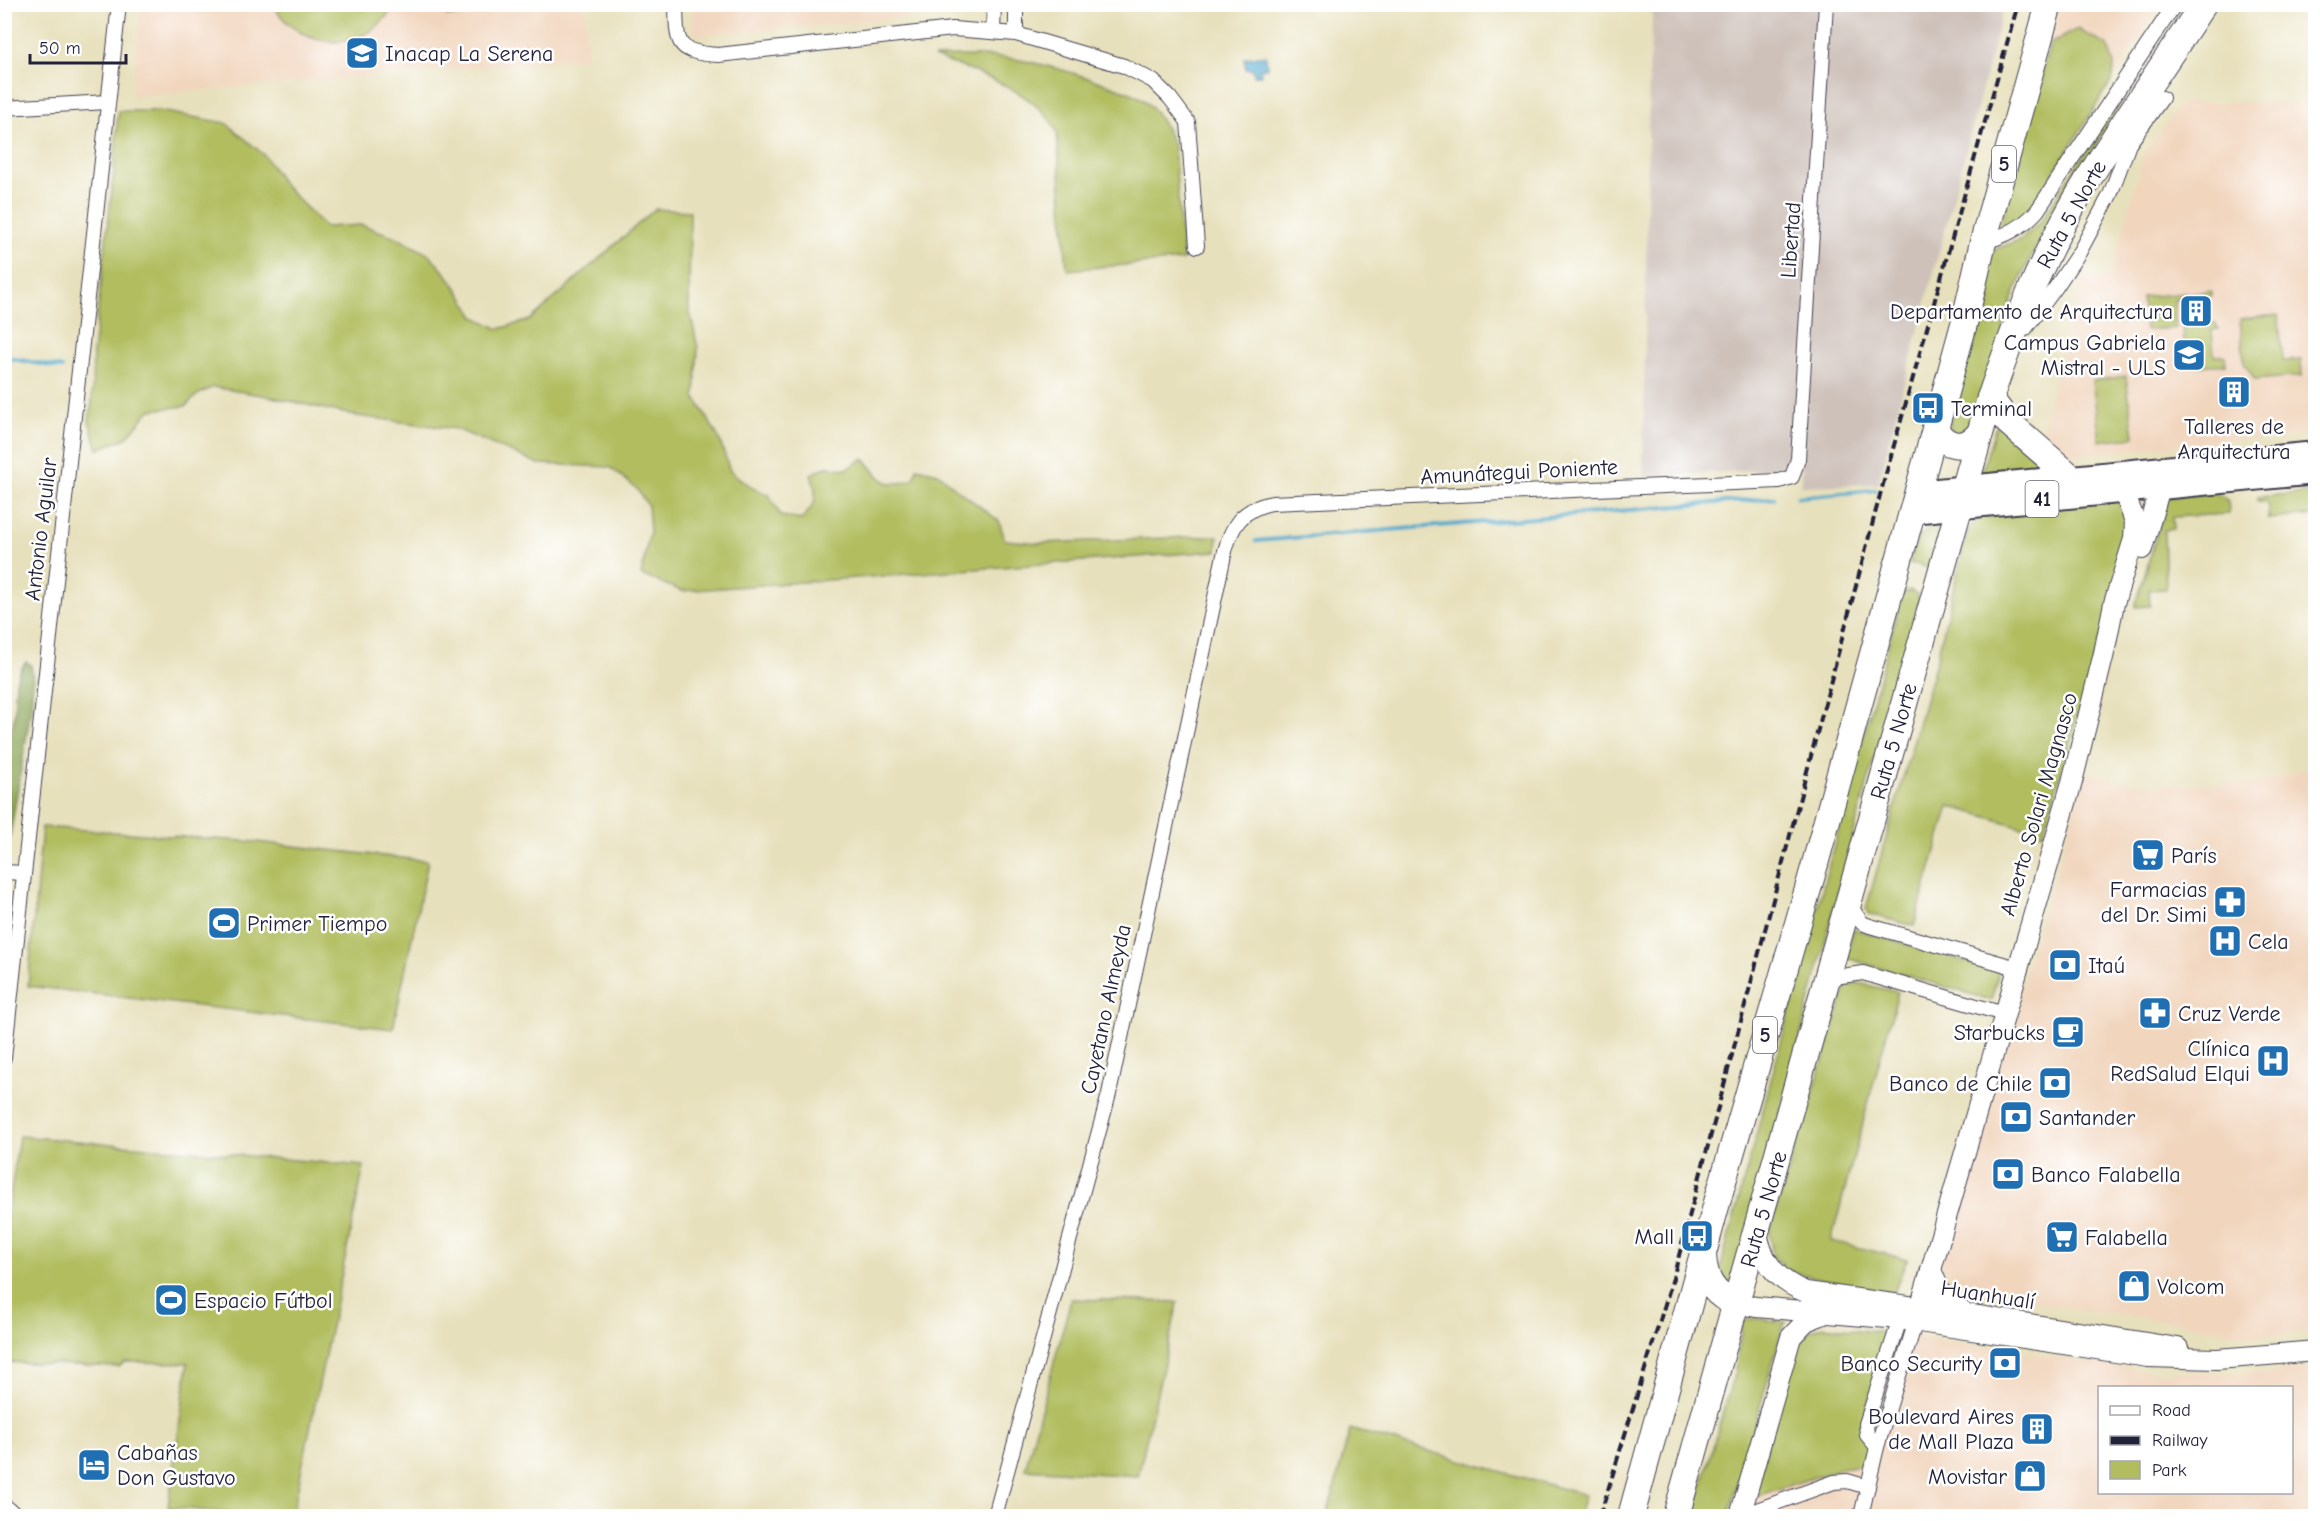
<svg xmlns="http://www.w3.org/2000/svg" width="2320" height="1521" font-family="'Comic Neue',sans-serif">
<rect width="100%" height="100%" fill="#fff"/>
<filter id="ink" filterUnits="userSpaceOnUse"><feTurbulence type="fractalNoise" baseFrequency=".0167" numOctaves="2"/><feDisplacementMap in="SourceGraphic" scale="12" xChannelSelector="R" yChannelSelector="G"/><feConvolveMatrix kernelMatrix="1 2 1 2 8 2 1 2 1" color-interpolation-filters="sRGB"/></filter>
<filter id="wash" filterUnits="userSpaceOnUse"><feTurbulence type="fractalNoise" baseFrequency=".008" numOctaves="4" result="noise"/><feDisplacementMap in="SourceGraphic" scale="24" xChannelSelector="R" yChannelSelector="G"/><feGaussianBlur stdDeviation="1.35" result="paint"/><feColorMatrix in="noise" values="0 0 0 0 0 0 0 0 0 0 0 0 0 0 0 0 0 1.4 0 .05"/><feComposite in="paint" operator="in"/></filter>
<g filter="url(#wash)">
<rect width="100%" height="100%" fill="#e7e0bc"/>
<g fill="#f1d5bd" fill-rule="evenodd">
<path d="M 142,5 L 584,5 L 588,58 L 131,96 Z"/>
<path d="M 692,5 L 692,4 L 974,5 L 967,12 L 694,36 Z"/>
<path d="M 2060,5 L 2160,5 L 2113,78 L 2114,65 L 2108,46 L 2077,29 L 2050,44 Z"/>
<path d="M 2182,102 L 2315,103 L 2315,433 L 2066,455 L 2042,430 L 2081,280 L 2110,277 L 2145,153 Z"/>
<path d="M 2315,761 L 2315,1331 L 2254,1337 L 2192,1324 L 2074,1309 L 1957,1287 L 1939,1260 L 2085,774 L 2149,785 L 2243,784 L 2261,782 L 2293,773 L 2307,768 Z"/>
<path d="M 1824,1326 L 1886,1333 L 2157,1372 L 2256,1373 L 2315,1369 L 2315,1516 L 1747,1516 ZM 2100,1388 L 2292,1388 L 2292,1492 L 2100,1492 Z"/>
</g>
<path fill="#cec1ba" d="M 1653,5 L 2004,5 L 1878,484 L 1801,486 L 1803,468 L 1643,476 L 1649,73 Z"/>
<g fill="#b1bd5f" stroke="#6a704d" stroke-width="1.5">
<path d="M 273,5 L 394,5 C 367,56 301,52 273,5 Z"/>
<path d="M 446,5 L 485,5 L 486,13 L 447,16 Z"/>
<path d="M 2077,29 L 2108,46 L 2114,65 L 2113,78 L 2030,211 L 2016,223 L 1999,229 L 2050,44 Z"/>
<path d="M 934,57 C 955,56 977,55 999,57 C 1035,61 1072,72 1106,84 C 1120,89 1137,93 1148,104 C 1160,115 1168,131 1174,147 L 1183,260 L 1067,270 L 1057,132 C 1038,91 974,72 934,57 Z"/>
<path d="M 2120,98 L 2124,98 L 2035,249 L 2013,296 L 1973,431 L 1961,436 L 1951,429 L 1949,421 L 1979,327 L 1973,319 L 1993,250 L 2022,239 L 2041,221 Z"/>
<path d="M 118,111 L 159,111 L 226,123 L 264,155 L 284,185 L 325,227 L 362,225 L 396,237 L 430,255 L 455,285 L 475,317 L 499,329 L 530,320 L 655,209 L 690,211 L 689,308 L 698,348 L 695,397 L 719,438 L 730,471 L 753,488 L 769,495 L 781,516 L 801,520 C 818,502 818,497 811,474 L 826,467 L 847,469 L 864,458 C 881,480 885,490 914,479 L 917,468 L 938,473 L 954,487 L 999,521 L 1005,540 L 1039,543 L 1218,536 L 1217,551 L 682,591 L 641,575 L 650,531 L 648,506 L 637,489 L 610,467 L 539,464 L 456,429 L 357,416 L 267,396 L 213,387 L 197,395 L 186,406 L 150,410 L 126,438 L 98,449 L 89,421 L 92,403 L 93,354 L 114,170 Z"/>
<path d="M 2211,291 L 2211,296 L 2174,300 L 2176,328 L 2145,330 L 2142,297 Z"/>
<path d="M 2278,315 L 2283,361 L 2301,360 L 2302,376 L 2255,380 L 2244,363 L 2240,319 Z"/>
<path d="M 2215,323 L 2219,329 L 2212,330 L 2214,356 L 2225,356 L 2226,364 L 2186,367 L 2183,325 Z"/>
<path d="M 2126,376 L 2134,437 L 2100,441 L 2092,381 Z"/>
<path d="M 1997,423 L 2053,472 L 1979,480 Z"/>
<path d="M 2315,492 L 2315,515 L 2269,519 L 2267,502 L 2258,502 L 2258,497 Z"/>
<path d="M 2217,493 L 2228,501 L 2229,514 L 2172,517 L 2173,529 L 2164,530 L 2166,589 L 2149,590 L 2150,606 L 2135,607 L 2168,497 Z"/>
<path d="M 2124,497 L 2134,525 L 2043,833 L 1949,806 L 1914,926 L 1869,914 L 1866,909 L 1937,658 L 1967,532 L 1983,511 Z"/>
<path d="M 1932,526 L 1937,526 L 1943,531 L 1929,569 L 1919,564 L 1909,564 L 1918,538 Z"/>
<path d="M 1910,590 L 1917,594 L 1919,600 L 1858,817 L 1733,1291 L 1721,1281 L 1720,1269 L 1902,594 Z"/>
<path d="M 42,827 L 257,842 L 428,861 L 393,1029 L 28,986 Z"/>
<path d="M 1854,929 L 1999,971 L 1991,1000 L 1846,958 Z"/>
<path d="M 1858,983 L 1898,992 L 1831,1241 L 1907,1259 L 1894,1293 L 1829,1281 L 1790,1271 L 1773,1256 L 1769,1233 L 1846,987 Z"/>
<path d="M 19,1136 L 364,1166 L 292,1516 L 264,1516 L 168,1507 L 188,1363 L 125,1362 L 119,1367 L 5,1362 L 4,1239 Z"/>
<path d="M 1071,1299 L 1178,1302 L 1138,1476 L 1025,1469 Z"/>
<path d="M 1754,1318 L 1786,1322 L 1783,1327 L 1728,1516 L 1693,1516 L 1735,1371 L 1743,1321 Z"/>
<path d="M 1824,1326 L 1886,1333 L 1862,1428 L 1870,1448 L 1867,1463 L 1862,1465 L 1842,1468 L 1760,1495 L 1754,1492 L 1792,1350 L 1808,1332 Z"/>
<path d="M 1350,1429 L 1585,1495 L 1579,1516 L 1327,1516 Z"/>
</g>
<path fill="#8ca456" stroke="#576348" stroke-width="1.5" d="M 26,662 L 31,665 L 33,680 L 31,709 L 8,848 L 5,855 L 5,737 C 21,724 11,693 18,674 C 20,670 23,666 26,662 Z"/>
<path fill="#4da8cb" stroke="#386583" stroke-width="1.5" d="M 1266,55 L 1267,68 L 1260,69 L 1261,75 L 1254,75 L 1253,69 L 1246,69 L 1244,58 Z"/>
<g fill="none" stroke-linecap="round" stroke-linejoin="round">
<g stroke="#4da8cb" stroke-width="4">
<path d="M 4,357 L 62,368"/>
<path d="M 1798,497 L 1876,490"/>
<path d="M 1256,541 L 1774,498"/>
</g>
</g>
</g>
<g filter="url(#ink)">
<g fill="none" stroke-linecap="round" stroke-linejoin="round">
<defs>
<g id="street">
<path d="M 676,4 C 677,44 675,52 718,55 L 953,29 L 1016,34 L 1124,66 L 1153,81 L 1170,98 L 1188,122 L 1197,246"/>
<path d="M 1016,4 L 1016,34"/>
<path d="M 993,32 L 994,4"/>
<path d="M 4,108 L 107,102"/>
<path d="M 1983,242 C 2004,237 2022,228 2037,211 L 2175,4"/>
<path d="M 2025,329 L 2056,287 L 2080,251 L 2110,195 L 2129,144 L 2162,98"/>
<path d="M 4,872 L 24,873"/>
<path d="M 1848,903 L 1862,923 L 1870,926 L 2017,968"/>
<path d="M 1827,978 L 1863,973 L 2004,1014"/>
<path d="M 4,1058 L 119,4"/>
<path d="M 1877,1447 L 1867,1435 L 1866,1424 L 1902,1313"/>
<path d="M 4,1505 L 17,1516"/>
<path d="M 995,1516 L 1109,1094 L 1224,555 C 1231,526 1241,509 1272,503 L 1779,481 L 1792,477 L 1798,459 L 1826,4"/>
<path d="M 1740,1516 L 1834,1482 L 1847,1481 L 1868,1487"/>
<path d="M 1861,1516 L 1877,1447 L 1918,1314"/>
</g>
<g id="secondary">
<path d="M 2142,549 L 2160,488"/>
<path d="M 1757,1231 C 1761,1261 1777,1281 1806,1292 L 1967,1314 L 2178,1348"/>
<path d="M 1931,1270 L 1942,1296 L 1964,1313"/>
<path d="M 1736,1303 L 1756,1307 L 1900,1319 L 2148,1357 L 2217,1359 L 2316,1351"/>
<path d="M 1920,1308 L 2072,782 L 2104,653 L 2114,603 L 2134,539 L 2135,521 L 2128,503 L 2126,492 L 2131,478"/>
<path d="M 1740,1516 L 1791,1337 L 1806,1321 L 1824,1314"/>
</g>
<g id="primary">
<path d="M 1917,492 L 2316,453"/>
<path d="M 1912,512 L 2316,473"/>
</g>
<g id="highway">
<path d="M 1990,398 L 2008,422 L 2071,477"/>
<path d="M 1935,428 C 1944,447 1965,451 1979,434"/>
<path d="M 1703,1254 C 1704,1278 1712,1295 1736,1303"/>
<path d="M 1631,1516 L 1721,1188 L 1810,882 L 1964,324 L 1983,242 L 2049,4"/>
<path d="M 1676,1516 L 1990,398 C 2013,332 2038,266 2073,205 C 2112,136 2160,72 2203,4"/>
</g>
</defs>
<use href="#street" stroke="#403e4e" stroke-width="16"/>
<use href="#secondary" stroke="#403e4e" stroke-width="22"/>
<use href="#primary" stroke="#403e4e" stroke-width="26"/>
<use href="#highway" stroke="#403e4e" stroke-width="28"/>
<use href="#street" stroke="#fff" stroke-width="14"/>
<use href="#secondary" stroke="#fff" stroke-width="20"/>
<use href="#primary" stroke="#fff" stroke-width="22"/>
<use href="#highway" stroke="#fff" stroke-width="26"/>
<path stroke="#22223b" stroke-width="4" stroke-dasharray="9 4.5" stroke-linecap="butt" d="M 1600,1516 L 1673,1278 L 1880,495 L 2018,4"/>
</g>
</g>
<defs>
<symbol id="university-square" viewBox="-11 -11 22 22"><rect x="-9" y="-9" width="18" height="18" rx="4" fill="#1f6fb2" stroke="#fff"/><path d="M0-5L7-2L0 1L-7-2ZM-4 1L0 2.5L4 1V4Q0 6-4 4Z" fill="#fff"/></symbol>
<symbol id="building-square" viewBox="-11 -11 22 22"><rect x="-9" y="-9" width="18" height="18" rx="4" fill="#1f6fb2" stroke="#fff"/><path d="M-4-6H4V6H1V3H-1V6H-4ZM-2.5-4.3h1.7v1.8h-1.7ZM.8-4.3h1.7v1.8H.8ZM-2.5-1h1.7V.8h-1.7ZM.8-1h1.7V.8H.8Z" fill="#fff"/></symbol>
<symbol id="bus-square" viewBox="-11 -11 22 22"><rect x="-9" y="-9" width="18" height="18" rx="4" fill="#1f6fb2" stroke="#fff"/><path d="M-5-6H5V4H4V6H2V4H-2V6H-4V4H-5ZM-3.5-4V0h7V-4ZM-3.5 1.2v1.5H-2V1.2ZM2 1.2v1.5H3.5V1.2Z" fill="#fff"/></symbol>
<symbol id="supermarket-square" viewBox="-11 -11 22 22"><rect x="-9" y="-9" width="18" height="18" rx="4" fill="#1f6fb2" stroke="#fff"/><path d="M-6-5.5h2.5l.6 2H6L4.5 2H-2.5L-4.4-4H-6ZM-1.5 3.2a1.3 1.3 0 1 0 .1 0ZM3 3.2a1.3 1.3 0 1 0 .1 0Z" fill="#fff"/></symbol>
<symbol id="pharmacy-square" viewBox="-11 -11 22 22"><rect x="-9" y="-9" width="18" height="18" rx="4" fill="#1f6fb2" stroke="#fff"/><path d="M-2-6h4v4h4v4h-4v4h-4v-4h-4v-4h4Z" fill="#fff"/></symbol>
<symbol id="stadium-square" viewBox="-11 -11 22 22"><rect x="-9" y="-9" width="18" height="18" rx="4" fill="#1f6fb2" stroke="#fff"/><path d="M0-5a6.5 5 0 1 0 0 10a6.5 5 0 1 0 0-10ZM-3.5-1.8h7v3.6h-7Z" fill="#fff"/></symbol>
<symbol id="hospital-square" viewBox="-11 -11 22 22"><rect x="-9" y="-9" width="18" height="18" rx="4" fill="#1f6fb2" stroke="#fff"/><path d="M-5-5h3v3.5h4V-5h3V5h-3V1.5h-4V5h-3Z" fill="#fff"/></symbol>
<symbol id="bank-square" viewBox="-11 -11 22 22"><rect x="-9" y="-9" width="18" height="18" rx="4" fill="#1f6fb2" stroke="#fff"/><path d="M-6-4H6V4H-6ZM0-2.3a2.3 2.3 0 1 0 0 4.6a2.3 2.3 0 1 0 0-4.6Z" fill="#fff"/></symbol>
<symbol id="cafe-square" viewBox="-11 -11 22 22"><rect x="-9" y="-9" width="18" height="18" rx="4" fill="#1f6fb2" stroke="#fff"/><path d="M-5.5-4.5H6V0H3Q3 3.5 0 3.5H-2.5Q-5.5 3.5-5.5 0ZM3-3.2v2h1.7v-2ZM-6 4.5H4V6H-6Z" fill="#fff"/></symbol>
<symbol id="shop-square" viewBox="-11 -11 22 22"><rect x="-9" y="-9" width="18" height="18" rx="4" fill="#1f6fb2" stroke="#fff"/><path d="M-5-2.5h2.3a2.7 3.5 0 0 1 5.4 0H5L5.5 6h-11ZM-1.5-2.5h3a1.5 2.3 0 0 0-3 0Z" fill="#fff"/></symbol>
<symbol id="hotel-square" viewBox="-11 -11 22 22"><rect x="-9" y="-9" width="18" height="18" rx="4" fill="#1f6fb2" stroke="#fff"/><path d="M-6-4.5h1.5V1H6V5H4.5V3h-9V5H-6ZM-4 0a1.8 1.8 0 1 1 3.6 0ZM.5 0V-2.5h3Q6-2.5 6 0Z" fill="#fff"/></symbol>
</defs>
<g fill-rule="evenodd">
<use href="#university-square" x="343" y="34" width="38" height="38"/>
<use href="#building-square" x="2177" y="292" width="38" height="38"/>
<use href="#university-square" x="2170" y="336" width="38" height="38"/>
<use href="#building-square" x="2215" y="373" width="38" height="38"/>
<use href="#bus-square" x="1909" y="389" width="38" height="38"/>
<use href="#supermarket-square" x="2129" y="836" width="38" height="38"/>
<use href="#pharmacy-square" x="2211" y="883" width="38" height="38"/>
<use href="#stadium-square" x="205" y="904" width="38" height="38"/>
<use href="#hospital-square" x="2206" y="922" width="38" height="38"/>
<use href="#bank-square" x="2046" y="946" width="38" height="38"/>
<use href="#pharmacy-square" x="2136" y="994" width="38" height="38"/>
<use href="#cafe-square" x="2049" y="1013" width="38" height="38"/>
<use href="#hospital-square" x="2254" y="1042" width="38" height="38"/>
<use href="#bank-square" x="2036" y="1064" width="38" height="38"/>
<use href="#bank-square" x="1997" y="1098" width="38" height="38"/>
<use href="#bank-square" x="1989" y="1155" width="38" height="38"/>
<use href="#bus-square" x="1678" y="1217" width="38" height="38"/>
<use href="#supermarket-square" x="2043" y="1218" width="38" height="38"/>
<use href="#shop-square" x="2115" y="1267" width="38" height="38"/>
<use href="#stadium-square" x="152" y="1281" width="38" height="38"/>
<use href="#bank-square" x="1986" y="1344" width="38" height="38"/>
<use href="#building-square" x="2018" y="1410" width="38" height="38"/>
<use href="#hotel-square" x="75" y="1446" width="38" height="38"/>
<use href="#shop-square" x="2011" y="1457" width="38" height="38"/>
</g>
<g text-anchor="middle" stroke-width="5" stroke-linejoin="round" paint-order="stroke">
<g fill="#fff" stroke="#646476" stroke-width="1.5">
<rect x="1992" y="146" width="24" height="36" rx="4.5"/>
<rect x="2025.5" y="481" width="33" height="36" rx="4.5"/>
<rect x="1753" y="1017" width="24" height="36" rx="4.5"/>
</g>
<g font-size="21" font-weight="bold" fill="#22223b">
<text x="2004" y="171">5</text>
<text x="2042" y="506">41</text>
<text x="1765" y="1042">5</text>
</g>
<g font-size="22" fill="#22223b" stroke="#fff" text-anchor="start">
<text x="385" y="61">Inacap La Serena</text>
<text x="2173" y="319" text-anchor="end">Departamento de Arquitectura</text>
<text x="2166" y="350" text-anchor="end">Campus Gabriela<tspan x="2166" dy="25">Mistral - ULS</tspan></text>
<text x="1951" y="416">Terminal</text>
<text x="2234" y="434" text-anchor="middle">Talleres de<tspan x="2234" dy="25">Arquitectura</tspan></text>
<text x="2171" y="863">París</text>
<text x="2207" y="897" text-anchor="end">Farmacias<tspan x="2207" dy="25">del Dr. Simi</tspan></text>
<text x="247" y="931">Primer Tiempo</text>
<text x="2248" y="949">Cela</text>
<text x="2088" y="973">Itaú</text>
<text x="2178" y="1021">Cruz Verde</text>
<text x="2045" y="1040" text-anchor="end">Starbucks</text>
<text x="2250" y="1056" text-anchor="end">Clínica<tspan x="2250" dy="25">RedSalud Elqui</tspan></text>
<text x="2032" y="1091" text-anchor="end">Banco de Chile</text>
<text x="2039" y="1125">Santander</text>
<text x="2031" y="1182">Banco Falabella</text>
<text x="1674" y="1244" text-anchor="end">Mall</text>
<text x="2085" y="1245">Falabella</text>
<text x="2157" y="1294">Volcom</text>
<text x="194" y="1308">Espacio Fútbol</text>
<text x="1982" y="1371" text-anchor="end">Banco Security</text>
<text x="2014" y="1424" text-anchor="end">Boulevard Aires<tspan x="2014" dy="25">de Mall Plaza</tspan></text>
<text x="117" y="1460">Cabañas<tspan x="117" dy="25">Don Gustavo</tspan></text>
<text x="2007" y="1484" text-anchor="end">Movistar</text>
</g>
<g font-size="22" fill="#22223b" stroke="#fff">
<text transform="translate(2071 214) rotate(-61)" y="8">Ruta 5 Norte</text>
<text transform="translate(1790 240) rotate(-86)" y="8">Libertad</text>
<text transform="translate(1519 471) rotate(-3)" y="8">Amunátegui Poniente</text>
<text transform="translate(40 529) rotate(-83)" y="8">Antonio Aguilar</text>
<text transform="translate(1893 741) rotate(-74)" y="8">Ruta 5 Norte</text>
<text transform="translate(2038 804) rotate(-74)" y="8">Alberto Solari Magnasco</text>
<text transform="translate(1105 1009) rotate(-78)" y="8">Cayetano Almeyda</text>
<text transform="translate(1763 1209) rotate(-74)" y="8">Ruta 5 Norte</text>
<text transform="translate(1988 1294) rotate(9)" y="8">Huanhualí</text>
</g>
</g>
<rect width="2320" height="1521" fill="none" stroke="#fff" stroke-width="24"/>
<rect x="2098" y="1386" width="195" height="108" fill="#ffffff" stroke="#a7a7b1" stroke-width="1.5"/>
<rect x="2110" y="1406" width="30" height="9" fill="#ffffff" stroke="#a7a7b1" stroke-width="1.5"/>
<text x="2152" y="1416" font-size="18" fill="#22223b">Road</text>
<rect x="2110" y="1436" width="30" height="9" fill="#22223b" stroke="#a7a7b1" stroke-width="1.5"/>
<text x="2152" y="1446" font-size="18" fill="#22223b">Railway</text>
<rect x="2110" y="1461" width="30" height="18" fill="#b1bd5f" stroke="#a7a7b1" stroke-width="1.5"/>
<text x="2152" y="1476" font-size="18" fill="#22223b">Park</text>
<path d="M30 54v9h96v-9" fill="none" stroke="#22223b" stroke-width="3"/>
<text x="39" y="54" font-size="18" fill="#22223b" stroke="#ffffff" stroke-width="4.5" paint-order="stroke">50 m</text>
</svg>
